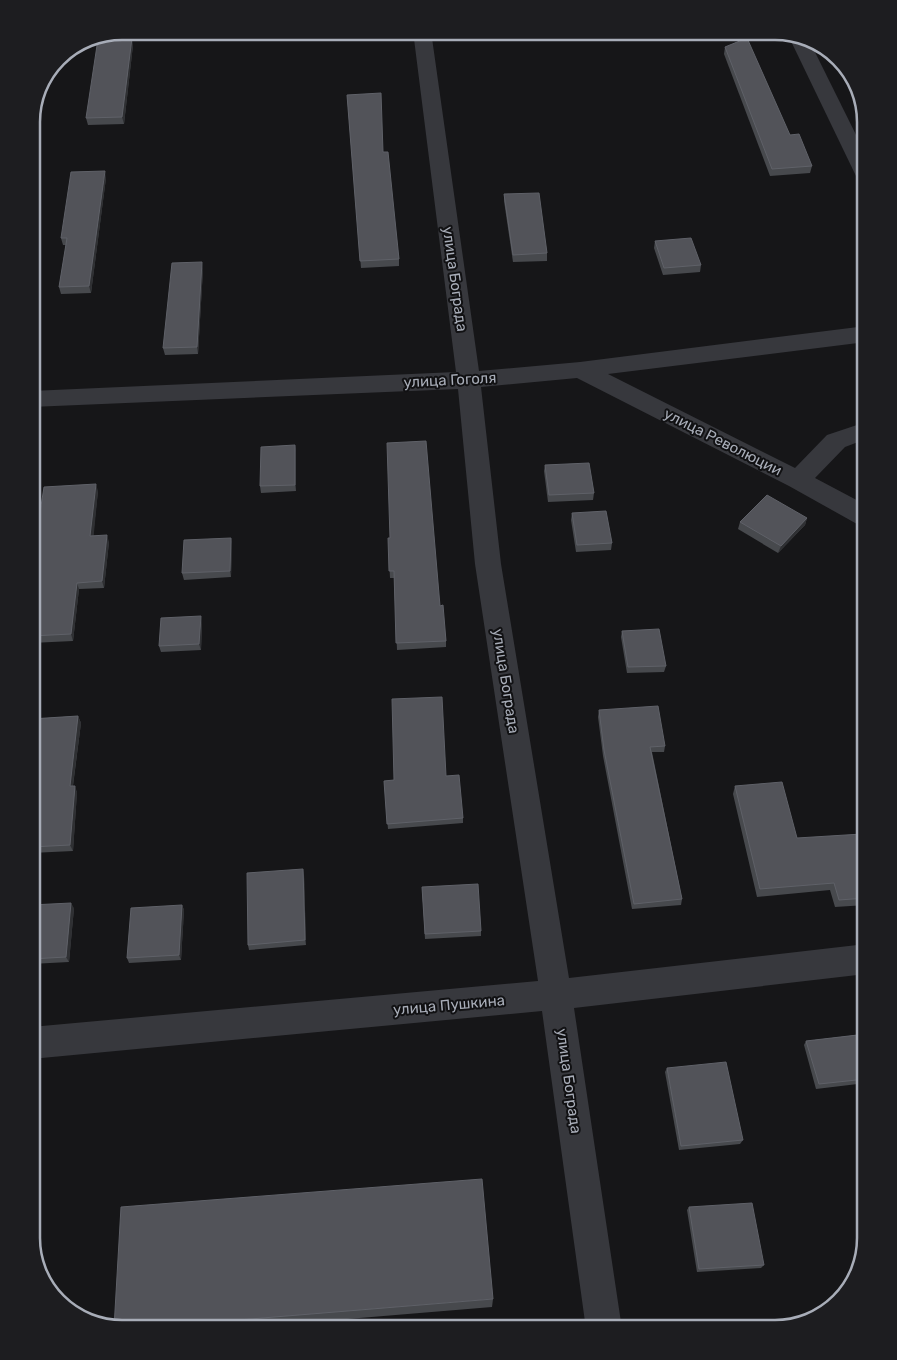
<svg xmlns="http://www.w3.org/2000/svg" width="897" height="1360" font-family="Rubik,sans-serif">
<rect width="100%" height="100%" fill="#161618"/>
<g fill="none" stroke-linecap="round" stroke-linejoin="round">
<g fill="#37383d" fill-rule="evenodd">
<path d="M 413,31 L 431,31 L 479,371 L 580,362 L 866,326 L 866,342 L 608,374 L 795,468 L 827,435 L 866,422 L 866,439 L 845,447 L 815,478 L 866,505 L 866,526 L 857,524 L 789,486 L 577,378 L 481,387 L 501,564 L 569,978 L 866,944 L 866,974 L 574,1008 L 622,1329 L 586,1329 L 542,1011 L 31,1059 L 31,1027 L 538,981 L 475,564 L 458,389 L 31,407 L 31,391 L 456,372 Z"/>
<path d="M 791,34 L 809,40 L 866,155 L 866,182 L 859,180 L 856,176 L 789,37 Z"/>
</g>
</g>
<g fill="#47494d">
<path d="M 133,45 L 124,124 L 88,125 L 86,118 Z"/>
<path d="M 725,47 L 790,135 L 812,166 L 810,173 L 770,176 L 724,54 Z"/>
<path d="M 347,95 L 383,152 L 399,259 L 399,266 L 361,268 Z"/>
<path d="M 106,178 L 91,293 L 61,294 L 59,287 L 66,245 L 63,245 L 61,238 Z"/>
<path d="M 504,194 L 547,253 L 547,261 L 513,262 L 504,201 Z"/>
<path d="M 655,241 L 701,265 L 700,272 L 663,275 L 654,248 Z"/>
<path d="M 203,269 L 198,354 L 165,355 L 163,348 Z"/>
<path d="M 295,445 L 296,452 L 296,491 L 261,493 L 260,486 Z"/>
<path d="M 545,465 L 594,493 L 593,500 L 548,502 L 544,471 Z"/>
<path d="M 98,491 L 93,536 L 109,542 L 104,588 L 79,589 L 73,641 L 31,643 L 31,570 Z"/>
<path d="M 572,513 L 612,543 L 611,550 L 576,552 L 571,520 Z"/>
<path d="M 807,518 L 805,525 L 778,553 L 738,529 L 740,522 Z"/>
<path d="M 231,538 L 232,544 L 231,577 L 184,580 L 182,573 Z"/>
<path d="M 388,538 L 440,606 L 446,641 L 446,647 L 397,650 L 394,578 L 390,578 Z"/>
<path d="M 202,623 L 201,650 L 161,652 L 159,646 Z"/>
<path d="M 622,631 L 666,666 L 664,672 L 627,673 L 621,637 Z"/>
<path d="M 599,710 L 665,746 L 664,752 L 652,752 L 682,899 L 681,905 L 632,909 L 603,756 L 598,717 Z"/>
<path d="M 78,716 L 81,723 L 73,786 L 77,792 L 73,851 L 31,853 L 31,719 Z"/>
<path d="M 446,776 L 463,818 L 463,823 L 388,829 L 384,781 Z"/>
<path d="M 735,786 L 797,838 L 866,846 L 866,905 L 835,907 L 830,890 L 757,897 L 733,794 Z"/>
<path d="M 304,874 L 306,945 L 249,950 L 248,945 Z"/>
<path d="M 422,887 L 481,931 L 481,936 L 425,939 Z"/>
<path d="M 31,905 L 74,908 L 69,962 L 31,964 Z"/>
<path d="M 182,905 L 184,910 L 181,960 L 129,963 L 127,958 Z"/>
<path d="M 866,1034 L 866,1083 L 816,1089 L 804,1045 L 806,1041 Z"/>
<path d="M 667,1068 L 743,1140 L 740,1144 L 679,1150 L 665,1072 Z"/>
<path d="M 689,1207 L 764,1265 L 761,1268 L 697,1272 L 687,1210 Z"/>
<path d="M 493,1299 L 492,1307 L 227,1329 L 116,1329 Z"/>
</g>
<g fill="#2f3033">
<path d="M 132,38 L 133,45 L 124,124 L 122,117 Z"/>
<path d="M 105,171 L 106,178 L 91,293 L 89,286 Z"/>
<path d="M 202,262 L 203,269 L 198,354 L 197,347 Z"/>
<path d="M 295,445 L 296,452 L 296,491 L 295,485 Z"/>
<path d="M 96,484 L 98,491 L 93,543 L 90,536 Z"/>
<path d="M 807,518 L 805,525 L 778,553 L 781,546 Z"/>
<path d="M 107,535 L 109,542 L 104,588 L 102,581 Z"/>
<path d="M 231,538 L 232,544 L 231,577 L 230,571 Z"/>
<path d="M 77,583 L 79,589 L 73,641 L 71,634 Z"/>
<path d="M 201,616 L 202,623 L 201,650 L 199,644 Z"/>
<path d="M 78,716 L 81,723 L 72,792 L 70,786 Z"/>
<path d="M 75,786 L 77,792 L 73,851 L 70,845 Z"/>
<path d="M 303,869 L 304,874 L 306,945 L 305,940 Z"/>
<path d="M 71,903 L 74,908 L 69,962 L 66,957 Z"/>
<path d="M 182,905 L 184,910 L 181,960 L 179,955 Z"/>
</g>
<g fill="#525359" stroke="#5f6168">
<path d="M 132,38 L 122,117 L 86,118 L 98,39 Z"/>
<path d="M 747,38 L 790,135 L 799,134 L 812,166 L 772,169 L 725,47 Z"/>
<path d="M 381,93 L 383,152 L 388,152 L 399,259 L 360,261 L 347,95 Z"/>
<path d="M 105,171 L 89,286 L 59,287 L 67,238 L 61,238 L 71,172 Z"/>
<path d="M 539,193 L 547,253 L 513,255 L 504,194 Z"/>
<path d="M 691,238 L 701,265 L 664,268 L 655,241 Z"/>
<path d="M 202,262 L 197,347 L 163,348 L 172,263 Z"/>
<path d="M 426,441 L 440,606 L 443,605 L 446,641 L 396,643 L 394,571 L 389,571 L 388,538 L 390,538 L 387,443 Z"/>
<path d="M 295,445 L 295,485 L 260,486 L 261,447 Z"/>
<path d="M 589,463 L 594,493 L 549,495 L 545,465 Z"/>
<path d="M 96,484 L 90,536 L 107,535 L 102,581 L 77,583 L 71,634 L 31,636 L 31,570 L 44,487 Z"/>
<path d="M 767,495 L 807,518 L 781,546 L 740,522 Z"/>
<path d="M 606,511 L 612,543 L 577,545 L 572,513 Z"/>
<path d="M 231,538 L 230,571 L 182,573 L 184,540 Z"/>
<path d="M 201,616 L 199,644 L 159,646 L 161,618 Z"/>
<path d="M 659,629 L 666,666 L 628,667 L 622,631 Z"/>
<path d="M 442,697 L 446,776 L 459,775 L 463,818 L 387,824 L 384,781 L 394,780 L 392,699 Z"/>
<path d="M 658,706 L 665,746 L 650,747 L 682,899 L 634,904 L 604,750 L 599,710 Z"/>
<path d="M 78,716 L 70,786 L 75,786 L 70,845 L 31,847 L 31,719 Z"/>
<path d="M 782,782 L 797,838 L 862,834 L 866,846 L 866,898 L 839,900 L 834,883 L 760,889 L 735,786 Z"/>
<path d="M 303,869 L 305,940 L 248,945 L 247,873 Z"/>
<path d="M 478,884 L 481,931 L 425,934 L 422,887 Z"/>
<path d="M 71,903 L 66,957 L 31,959 L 31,905 Z"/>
<path d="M 182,905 L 179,955 L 127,958 L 131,908 Z"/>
<path d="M 866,1034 L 866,1079 L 819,1084 L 806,1041 Z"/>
<path d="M 726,1062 L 743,1140 L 681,1146 L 667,1068 Z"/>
<path d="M 482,1179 L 493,1299 L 129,1329 L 116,1329 L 114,1328 L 121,1207 Z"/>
<path d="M 752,1203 L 764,1265 L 699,1269 L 689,1207 Z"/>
</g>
<g text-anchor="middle" stroke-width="4" stroke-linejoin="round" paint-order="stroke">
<g font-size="15" fill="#a8adb8" stroke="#111113">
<text transform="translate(455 279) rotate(82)" y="5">улица Бограда</text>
<text transform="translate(450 380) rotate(-3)" y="5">улица Гоголя</text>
<text transform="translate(723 442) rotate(27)" y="5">улица Революции</text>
<text transform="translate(506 681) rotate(81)" y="5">улица Бограда</text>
<text transform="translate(449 1005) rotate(-5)" y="5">улица Пушкина</text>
<text transform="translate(569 1081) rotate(82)" y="5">улица Бограда</text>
</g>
</g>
<path d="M0 0H897V1360H0ZM122 40H775A82 82 0 0 1 857 122V1238A82 82 0 0 1 775 1320H122A82 82 0 0 1 40 1238V122A82 82 0 0 1 122 40Z" fill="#1d1d20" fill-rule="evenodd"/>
<path fill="none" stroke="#a8adb8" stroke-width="2.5" d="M122 40H775A82 82 0 0 1 857 122V1238A82 82 0 0 1 775 1320H122A82 82 0 0 1 40 1238V122A82 82 0 0 1 122 40Z"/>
</svg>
